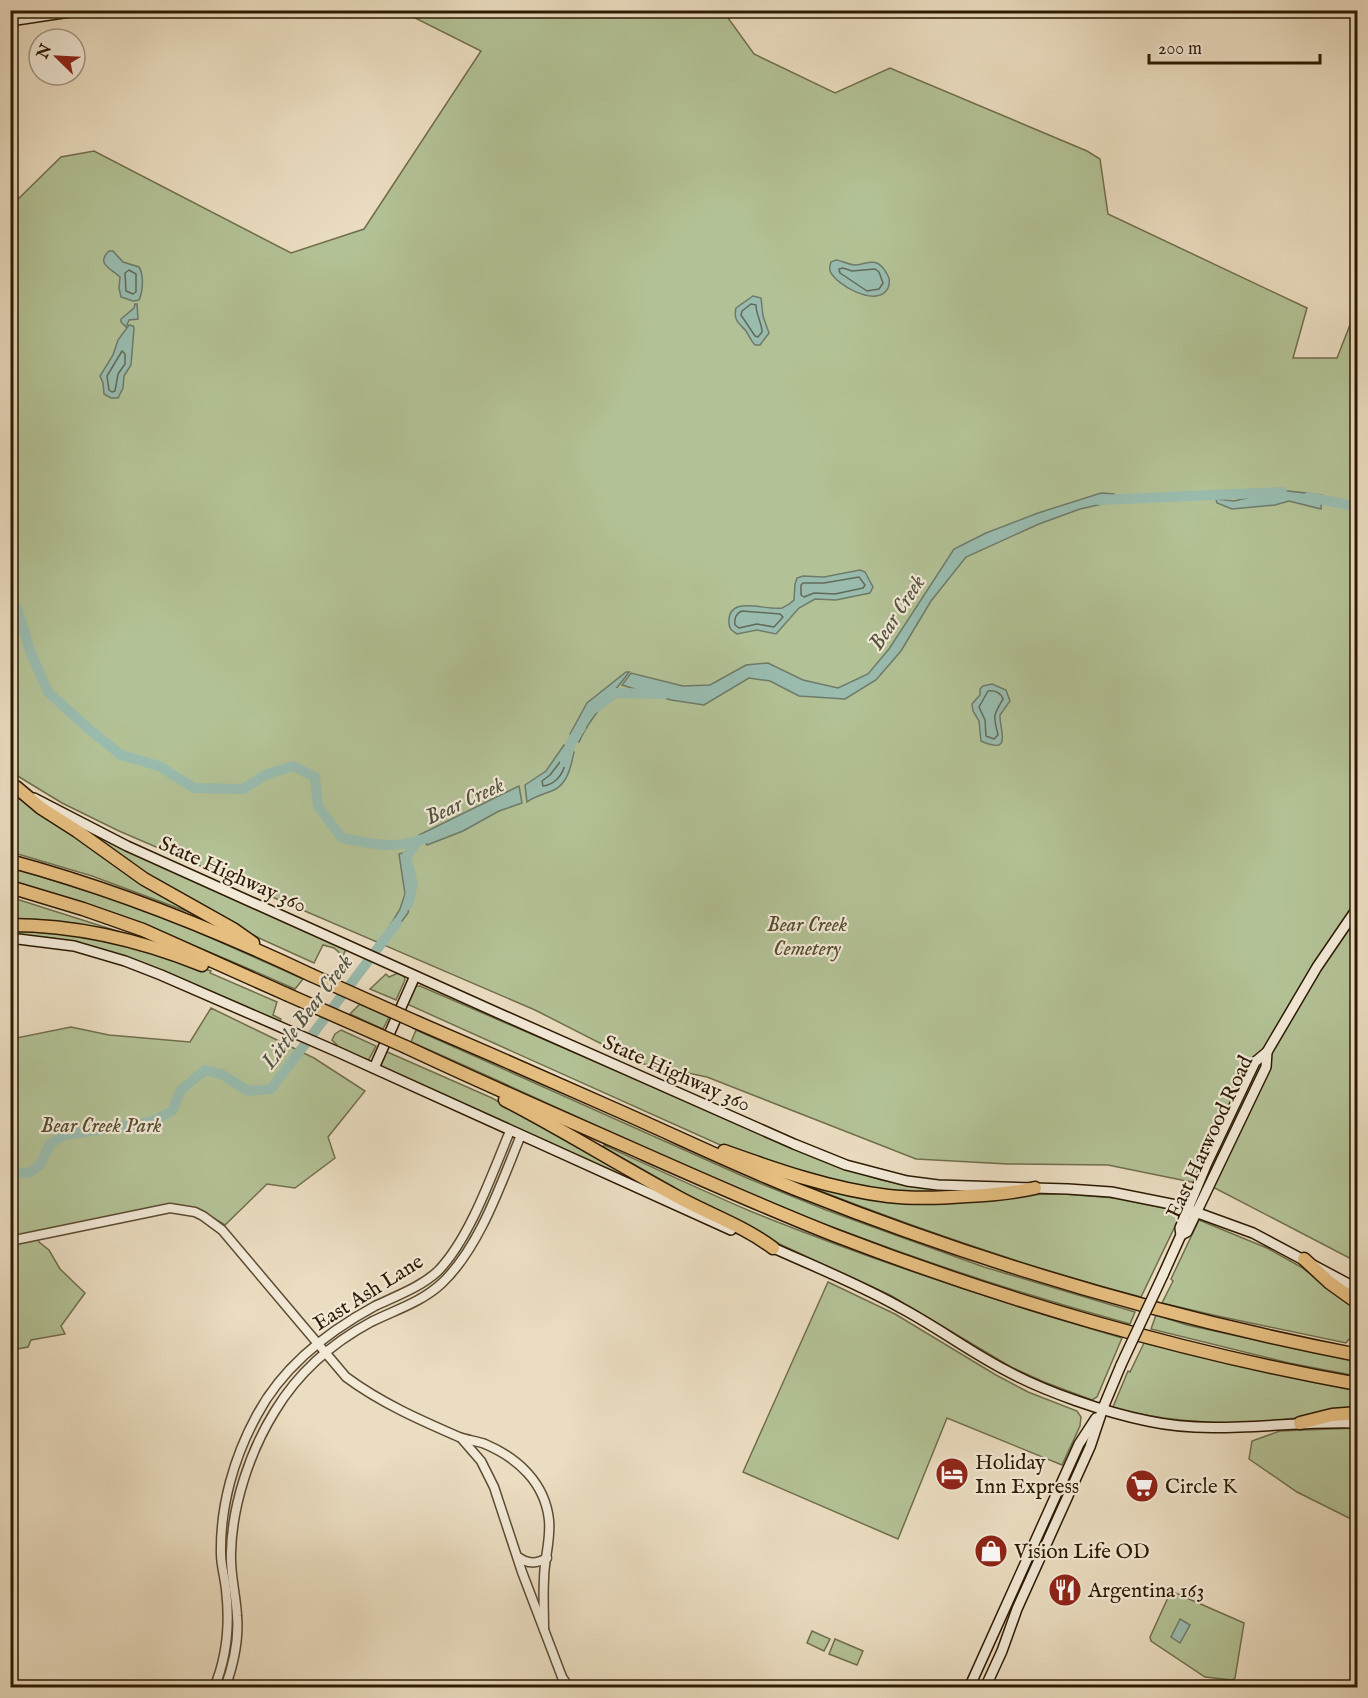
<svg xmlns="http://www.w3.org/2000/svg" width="1368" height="1698" font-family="'IM FELL English',serif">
<rect width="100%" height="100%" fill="#ebddc1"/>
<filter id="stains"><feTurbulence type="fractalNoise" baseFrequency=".00333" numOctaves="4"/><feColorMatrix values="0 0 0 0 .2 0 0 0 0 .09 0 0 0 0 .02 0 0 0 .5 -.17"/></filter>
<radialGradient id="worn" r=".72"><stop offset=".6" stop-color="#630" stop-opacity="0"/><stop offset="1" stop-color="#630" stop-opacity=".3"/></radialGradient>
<g fill="#b3c296" stroke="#706e4c" stroke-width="1.5">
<path d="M 542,10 L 556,15 L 559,10 L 723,11 L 754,54 L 835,93 L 890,68 L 1087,151 L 1100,159 L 1108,214 L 1307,308 L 1293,358 L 1337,358 L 1357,307 L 1357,1262 L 1211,1186 L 1108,1165 L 1008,1164 L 916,1159 L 707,1077 L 639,1063 L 535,1010 L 119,831 L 62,803 L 11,772 L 11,214 L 13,204 L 61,157 L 94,151 L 291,253 L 364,229 L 481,51 L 405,13 L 406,11 Z"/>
<path d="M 10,793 L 62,824 L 194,914 L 92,876 L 11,852 Z"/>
<path d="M 91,832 L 346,949 L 343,956 L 334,948 L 323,945 L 314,963 L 259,938 L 181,897 L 89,836 Z"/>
<path d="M 10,867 L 131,905 L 182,925 L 303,979 L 295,989 C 201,947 110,910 11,881 Z"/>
<path d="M 10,897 L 136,937 L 11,922 Z"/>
<path d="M 10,930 L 90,935 L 175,958 L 211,971 L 210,973 L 277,1002 L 273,1015 L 281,1019 L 279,1022 L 81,944 L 52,938 L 11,934 Z"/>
<path d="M 398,973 L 404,975 L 405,980 L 396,1000 L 370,989 L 386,974 L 389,977 Z"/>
<path d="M 416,986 L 420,986 L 830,1163 L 881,1180 L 914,1186 L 958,1190 L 957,1191 L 937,1195 L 861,1189 L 727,1148 L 407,1004 Z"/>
<path d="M 360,1004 L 389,1017 L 383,1029 L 350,1014 Z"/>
<path d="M 211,1008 L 314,1058 L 365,1091 L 328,1137 L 335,1158 L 295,1188 L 267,1184 L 225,1225 L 205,1213 L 173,1205 L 35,1231 L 39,1242 L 49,1250 L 60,1269 L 85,1293 L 61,1326 L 65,1334 L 31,1340 L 28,1347 L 11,1350 L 11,1039 L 71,1027 L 109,1035 L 190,1042 Z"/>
<path d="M 341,1030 L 376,1046 L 368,1061 L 336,1048 L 337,1045 L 332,1040 L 335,1034 Z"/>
<path d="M 416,1030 L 747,1178 L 826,1210 L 984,1267 L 1135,1312 L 1130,1324 C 1028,1296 926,1263 827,1225 C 686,1171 550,1102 411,1042 Z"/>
<path d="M 385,1051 L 492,1098 L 662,1195 L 382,1069 L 381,1062 Z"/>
<path d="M 604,1145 C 652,1167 701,1190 750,1211 C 871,1260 996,1301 1122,1338 L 1097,1397 L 1092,1400 L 1044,1382 L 1011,1367 L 890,1295 L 762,1236 L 602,1149 Z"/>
<path d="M 807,1182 L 869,1197 L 1063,1194 L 1115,1198 L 1174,1210 L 1179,1212 L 1179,1218 L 1141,1297 C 1027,1267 915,1228 805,1185 Z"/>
<path d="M 1199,1220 L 1267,1248 L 1301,1267 L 1357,1307 L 1357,1340 L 1349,1339 L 1346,1343 L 1213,1315 L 1162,1303 L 1173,1281 L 1171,1279 Z"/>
<path d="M 828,1282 L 895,1314 L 996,1375 L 1028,1392 L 1077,1411 L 1081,1417 L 1080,1426 L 1062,1465 L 947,1418 L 898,1539 L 743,1472 Z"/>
<path d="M 1156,1315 L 1187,1325 L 1357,1362 L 1357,1376 L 1289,1363 L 1151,1329 Z"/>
<path d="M 1144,1343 L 1303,1380 L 1357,1391 L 1357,1411 C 1322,1413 1287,1421 1252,1422 C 1205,1425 1160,1419 1114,1409 L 1113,1407 L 1128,1371 L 1130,1372 Z"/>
<path d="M 1357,1428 L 1357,1522 L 1297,1492 L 1249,1459 L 1252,1441 L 1280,1431 Z"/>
<path d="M 1171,1591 L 1244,1623 L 1235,1678 L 1232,1680 L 1205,1677 L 1151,1641 L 1150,1637 Z"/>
<path d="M 812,1631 L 830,1639 L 824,1651 L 807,1643 Z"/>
<path d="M 835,1639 L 863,1651 L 857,1665 L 829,1654 Z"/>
</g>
<g fill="#99bcaf" stroke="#6e7b6a" stroke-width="1.5">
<path d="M 109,251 L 113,251 L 123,262 L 139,267 C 144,275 143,291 139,300 L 133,301 L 121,297 L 119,288 L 120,277 C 112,269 95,264 109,251 Z"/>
<path d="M 836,260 C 842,261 848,264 854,265 C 862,265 870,260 877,263 C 882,265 887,273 889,278 C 890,282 889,288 886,291 C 874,306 836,285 830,271 C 829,268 830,266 831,262 Z"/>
<path d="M 753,296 L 761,298 L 763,316 L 769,333 L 760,345 L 755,345 C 751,341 749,336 746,331 C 739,323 733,320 736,308 Z"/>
<path d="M 135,304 L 137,304 L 138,319 L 129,320 L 126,327 L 121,322 L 121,319 L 134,308 Z"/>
<path d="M 129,325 L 133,326 L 134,328 L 131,365 L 124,376 L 123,388 L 118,398 L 111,398 L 104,394 L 103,383 L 100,376 L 113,355 L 118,340 Z"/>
<path d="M 1280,490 L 1322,495 L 1321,509 L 1289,501 L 1275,505 L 1232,509 L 1217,503 L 1216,499 L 1234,501 Z"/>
<path d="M 1101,493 L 1114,494 L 1111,502 L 1080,509 L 1039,524 L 966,557 L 931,601 L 901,651 L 876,680 L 845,699 L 799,696 L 770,681 L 749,678 L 704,705 L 671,700 L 622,685 L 631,673 L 683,686 L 710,685 L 746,665 L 768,663 L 803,680 L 838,688 L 868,674 L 889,649 L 954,549 L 986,533 L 1038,513 Z"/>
<path d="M 860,570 L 865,572 L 873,587 L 870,593 L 836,600 L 815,599 L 799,608 L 776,634 L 757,630 L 737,634 C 732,631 729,629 729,623 C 727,594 766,611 782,608 C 787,606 790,604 794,600 L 795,584 L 797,578 L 803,576 L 824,577 Z"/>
<path d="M 626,672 L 629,672 C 612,696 591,715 579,742 L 570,734 L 587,703 Z"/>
<path d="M 992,684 L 1006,690 L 1010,701 L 1000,715 C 999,729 1014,756 981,741 L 979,721 L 973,711 L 972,704 L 980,695 L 980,689 L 983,686 Z"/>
<path d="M 564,745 L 574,752 C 571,766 568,783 554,790 C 545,794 535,796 527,802 L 525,785 L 546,771 Z"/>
<path d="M 519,786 L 522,803 L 499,811 L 463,831 L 427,845 L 419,835 Z"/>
<path d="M 406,852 L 411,898 L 408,913 L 391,936 L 386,932 L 400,909 L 405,894 L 399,854 Z"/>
<path d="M 1180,1619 L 1190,1625 L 1180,1643 L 1171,1637 Z"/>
</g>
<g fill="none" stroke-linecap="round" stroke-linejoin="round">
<g stroke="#636b58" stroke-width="1.5">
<path d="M 843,268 L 852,271 L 875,269 L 879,272 L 883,283 L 879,289 L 867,291 L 840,273 L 839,269 Z"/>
<path d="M 129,270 L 136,274 L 136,292 L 133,294 L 126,291 L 125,273 Z"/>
<path d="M 751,304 L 756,305 C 756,315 762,323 762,332 L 758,337 L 755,336 L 741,315 L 742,311 Z"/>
<path d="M 122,351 L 125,354 L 125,364 L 118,374 L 115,391 L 112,392 L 109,390 L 107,376 Z"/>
<path d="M 859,577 L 865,585 L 863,588 L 835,594 L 814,593 L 804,597 L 801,595 L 801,585 L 803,583 L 824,583 Z"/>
<path d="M 742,611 L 780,614 L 783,617 L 774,627 L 757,624 L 739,628 L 735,625 C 734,619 736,613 742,611 Z"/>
<path d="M 988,691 C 995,690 1001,693 1003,699 C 993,716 993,715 998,735 L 994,739 L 986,736 L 985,720 L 979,707 Z"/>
<path d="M 560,762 L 565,764 C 563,775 554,785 543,786 L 542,781 L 550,775 Z"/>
</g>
<g stroke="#99bcaf" stroke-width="10">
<path d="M 1309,497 L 1358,507"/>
<path d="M 1099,500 L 1282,492"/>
<path d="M 10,600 L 18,610 L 30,651 L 48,692 L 90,730 L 121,755 L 159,766 L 194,788 L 243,789 L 265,775 L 293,766 L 315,777 L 318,806 L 342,838 C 379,846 401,850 436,834"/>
<path d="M 595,708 L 615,693 L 665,694"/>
<path d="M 565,762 L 571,743 L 581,727"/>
<path d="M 408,905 L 413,883 L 406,857 L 416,843"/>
<path d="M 10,1172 L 29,1173 L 40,1165 L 50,1144 L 64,1135 L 151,1122 L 172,1111 L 181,1090 L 205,1070 L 221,1074 L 248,1091 L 271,1089 L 397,923"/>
</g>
<defs>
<g id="tertiary">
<path d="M 10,1241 L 170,1208 L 195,1212 L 203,1216 L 222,1230 L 346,1377 C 381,1403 420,1420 459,1437 C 467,1440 477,1441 485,1444 C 518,1458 545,1483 549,1520 C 551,1541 544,1559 544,1579 C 543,1596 544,1613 544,1629"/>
<path d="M 461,1438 L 481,1461 L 494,1487 L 522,1572 L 562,1677 L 569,1688"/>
<path d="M 518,1557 C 528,1564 536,1564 547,1558"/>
<path d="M 214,1688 C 227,1657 230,1623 226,1590 C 225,1578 221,1566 221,1554 C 220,1506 234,1457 257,1415 C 283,1366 327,1332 375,1306 C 396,1296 421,1287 438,1271 C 470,1238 492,1174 510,1131"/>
<path d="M 225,1688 C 233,1666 239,1639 237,1616 C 236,1595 230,1574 231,1553 C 232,1505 250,1451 275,1411 C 298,1373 332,1343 371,1322 C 395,1310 422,1302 442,1283 C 480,1247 501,1183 521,1135"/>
<path d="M 902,1688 L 927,1688"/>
</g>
<g id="secondary">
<path d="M 10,21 L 83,10"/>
<path d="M 34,798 L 127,846 L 498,1013 L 794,1144 L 846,1165 L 907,1181 L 938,1185 L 1068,1189 L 1111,1192 L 1176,1205 L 1253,1233 L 1358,1289"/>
<path d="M 10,938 L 74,946 L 125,961 L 161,975 L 338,1052 L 731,1230"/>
<path d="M 374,1068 L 415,976"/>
<path d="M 1181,1235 L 1187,1232 L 1266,1067 L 1267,1052"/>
<path d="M 769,1246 C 813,1266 859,1284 901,1308 C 937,1327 970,1352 1007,1371 C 1046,1392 1104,1412 1148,1421 C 1217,1436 1288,1420 1358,1423"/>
<path d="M 1163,1275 L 1181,1235 L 1180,1228 L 1207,1163 L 1255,1062 L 1267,1052 L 1317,967 L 1358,907"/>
<path d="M 969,1688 L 1079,1444 L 1096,1418"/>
<path d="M 985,1688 L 1002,1651 L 1017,1609 L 1090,1447 L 1103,1408 L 1121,1365"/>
</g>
<g id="motorway">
<path d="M 16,787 L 41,808 L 77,831 L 144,879 L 233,929 L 253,943"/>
<path d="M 10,861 C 114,889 214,929 311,975"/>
<path d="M 10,887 L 83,909 L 143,930 L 286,994"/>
<path d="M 10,925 C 77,925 140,940 202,965"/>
<path d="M 416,1022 C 481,1050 545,1078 610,1107 C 674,1135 737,1166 803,1192 C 982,1263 1168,1318 1358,1355"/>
<path d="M 406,1047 C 478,1081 551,1113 624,1145 C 694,1176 763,1207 834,1235 C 1000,1299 1183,1353 1358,1384"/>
<path d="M 505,1100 C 563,1130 619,1165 676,1196 C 708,1214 744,1226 773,1248"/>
<path d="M 724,1151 C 777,1170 831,1189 888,1196 C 914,1199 941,1198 967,1196 C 990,1195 1012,1193 1035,1188"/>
<path d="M 1304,1259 L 1330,1283 L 1358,1303"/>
<path d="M 1300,1423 L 1332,1415 L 1358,1413"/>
</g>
</defs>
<use href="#tertiary" stroke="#5c4b32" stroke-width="11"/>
<use href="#secondary" stroke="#2d1a02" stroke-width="12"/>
<use href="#motorway" stroke="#2d1a02" stroke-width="15"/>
<use href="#tertiary" stroke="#f2e9d7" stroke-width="8"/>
<use href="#secondary" stroke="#f2e9d7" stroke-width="9"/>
<use href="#motorway" stroke="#e6be80" stroke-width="12"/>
<defs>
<path id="secondary-bridge" d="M 1121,1365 L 1163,1275"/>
<g id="motorway-bridge">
<path d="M 311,975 L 416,1022"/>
<path d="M 286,994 L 406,1047"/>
</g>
</defs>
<use href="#secondary-bridge" stroke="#2d1a02" stroke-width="12" stroke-linecap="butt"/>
<use href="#motorway-bridge" stroke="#2d1a02" stroke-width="15" stroke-linecap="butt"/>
<use href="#secondary-bridge" stroke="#f2e9d7" stroke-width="9"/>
<use href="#motorway-bridge" stroke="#e6be80" stroke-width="12"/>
</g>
<defs>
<symbol id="hotel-disc" viewBox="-11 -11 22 22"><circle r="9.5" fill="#8f2418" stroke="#f2e9d7"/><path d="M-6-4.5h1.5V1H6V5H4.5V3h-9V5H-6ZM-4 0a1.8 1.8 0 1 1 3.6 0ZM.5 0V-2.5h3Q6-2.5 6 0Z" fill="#fff"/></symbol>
<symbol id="supermarket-disc" viewBox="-11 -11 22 22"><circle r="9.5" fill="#8f2418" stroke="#f2e9d7"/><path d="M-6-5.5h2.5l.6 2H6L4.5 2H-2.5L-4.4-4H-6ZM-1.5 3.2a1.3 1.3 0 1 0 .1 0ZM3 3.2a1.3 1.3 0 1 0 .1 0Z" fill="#fff"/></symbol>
<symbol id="shop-disc" viewBox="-11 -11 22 22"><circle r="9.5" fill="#8f2418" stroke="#f2e9d7"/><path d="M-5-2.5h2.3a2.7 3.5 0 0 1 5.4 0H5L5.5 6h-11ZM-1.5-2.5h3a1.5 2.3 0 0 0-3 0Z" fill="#fff"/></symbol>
<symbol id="restaurant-disc" viewBox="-11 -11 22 22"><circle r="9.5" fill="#8f2418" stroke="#f2e9d7"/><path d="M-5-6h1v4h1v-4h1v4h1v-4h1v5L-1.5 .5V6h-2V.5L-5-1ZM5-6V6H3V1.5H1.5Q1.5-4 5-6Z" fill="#fff"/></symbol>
</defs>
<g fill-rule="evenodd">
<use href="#hotel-disc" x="933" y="1455" width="38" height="38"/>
<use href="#supermarket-disc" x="1123" y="1467" width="38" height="38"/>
<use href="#shop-disc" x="972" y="1532" width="38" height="38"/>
<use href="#restaurant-disc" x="1046" y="1571" width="38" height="38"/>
</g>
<g text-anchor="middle" stroke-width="4.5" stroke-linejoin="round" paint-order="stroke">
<g font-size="21" fill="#2d1a02" stroke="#f2e9d7">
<text transform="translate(233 874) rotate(24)" y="7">State Highway 360</text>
<text transform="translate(677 1073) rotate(24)" y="7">State Highway 360</text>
<text transform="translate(1209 1137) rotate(-65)" y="7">East Harwood Road</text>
<text transform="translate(368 1292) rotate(-32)" y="7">East Ash Lane</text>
</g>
<g font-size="21" font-style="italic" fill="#554c2e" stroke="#f2e9d7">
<text x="807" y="931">Bear Creek<tspan x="807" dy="24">Cemetery</tspan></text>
<text x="101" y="1132">Bear Creek Park</text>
</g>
<g font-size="21" fill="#2d1a02" stroke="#f2e9d7" text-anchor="start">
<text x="975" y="1469">Holiday<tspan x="975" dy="24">Inn Express</tspan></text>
<text x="1165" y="1493">Circle K</text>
<text x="1014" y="1558">Vision Life OD</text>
<text x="1088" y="1597">Argentina 163</text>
</g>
<g font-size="22" font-style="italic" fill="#53533f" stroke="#f2e9d7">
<text transform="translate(896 612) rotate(-57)" y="8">Bear Creek</text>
<text transform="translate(464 800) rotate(-25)" y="8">Bear Creek</text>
<text transform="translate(306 1011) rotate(-53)" y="8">Little Bear Creek</text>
</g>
</g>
<rect width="1368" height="1698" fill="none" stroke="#ebddc1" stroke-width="36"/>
<rect x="12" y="12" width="1344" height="1674" fill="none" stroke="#2d1a02" stroke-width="3"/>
<rect x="18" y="18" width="1332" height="1662" fill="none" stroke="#2d1a02" stroke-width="1.5"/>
<g transform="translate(57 57) rotate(294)"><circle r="28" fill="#f2e9d7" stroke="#a39682" stroke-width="1.5"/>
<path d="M0-4.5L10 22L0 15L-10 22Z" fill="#8f2418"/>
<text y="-9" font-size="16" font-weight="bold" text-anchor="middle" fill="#2d1a02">N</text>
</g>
<path d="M1149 54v9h171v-9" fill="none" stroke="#2d1a02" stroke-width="3"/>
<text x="1158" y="54" font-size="18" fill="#2d1a02" stroke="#f2e9d7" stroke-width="4.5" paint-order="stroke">200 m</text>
<rect width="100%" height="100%" filter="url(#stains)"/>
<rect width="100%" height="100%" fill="url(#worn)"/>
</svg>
